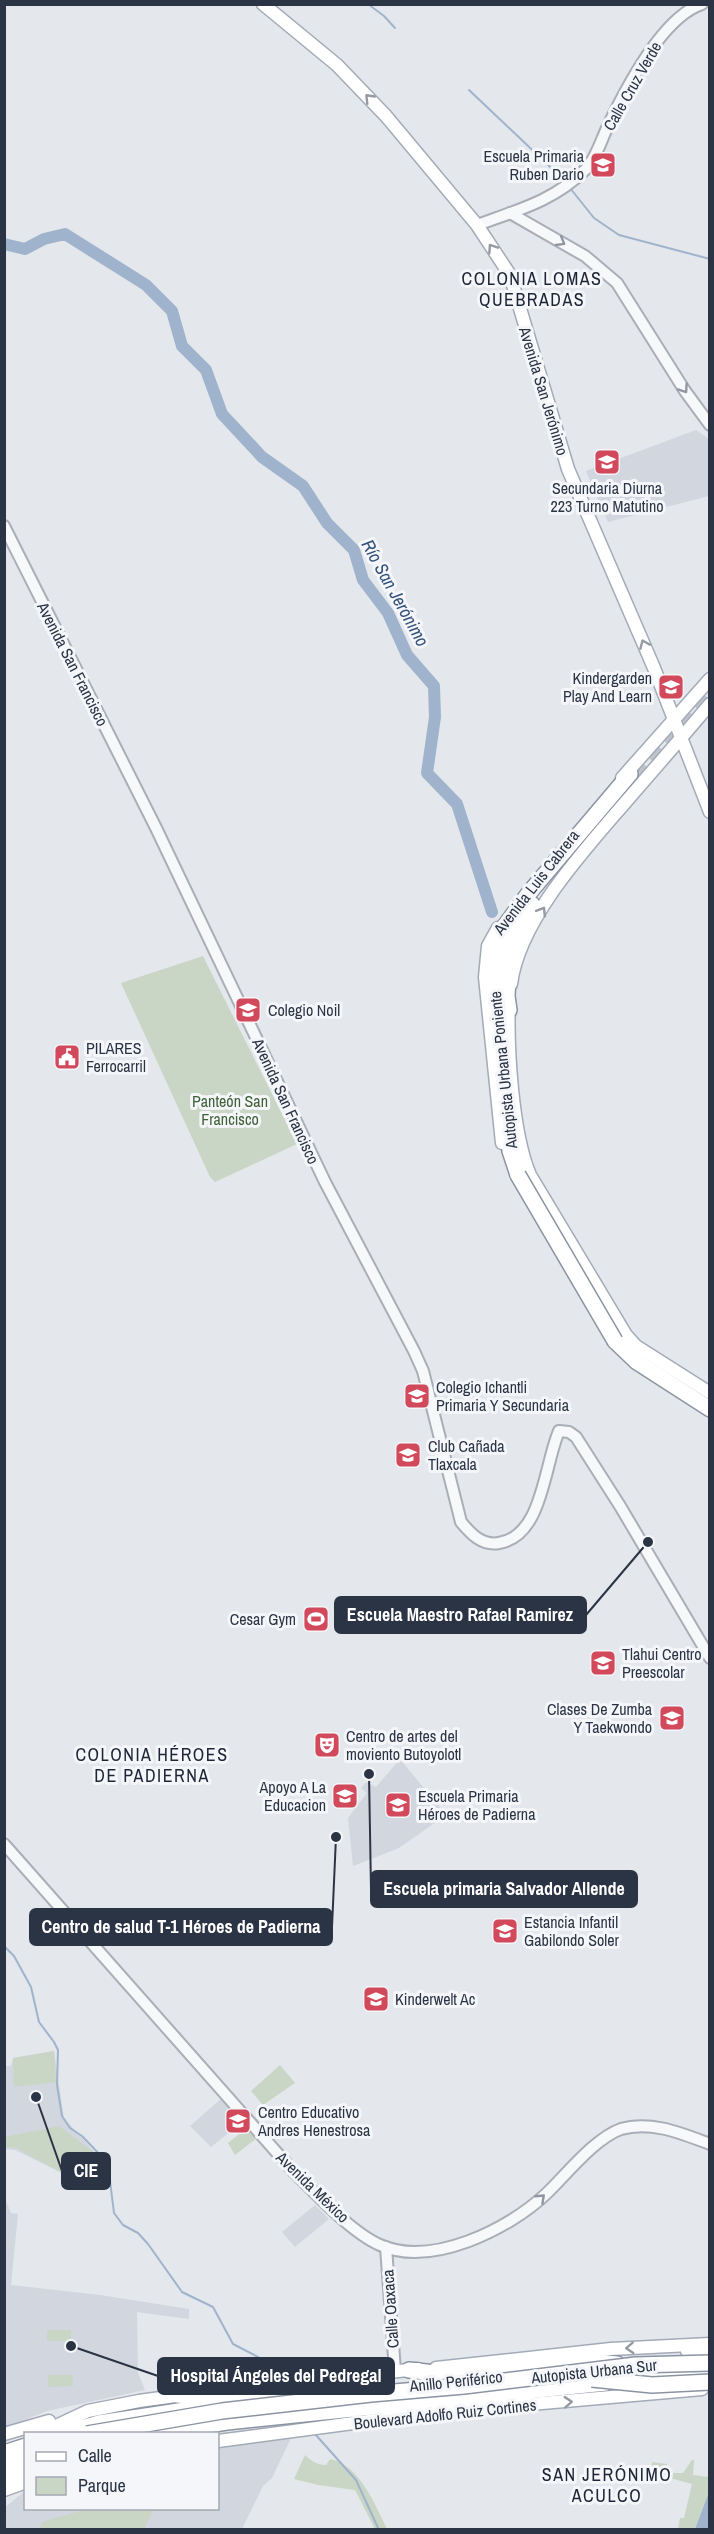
<svg xmlns="http://www.w3.org/2000/svg" width="714" height="2534" font-family="'Archivo Narrow',sans-serif">
<rect width="100%" height="100%" fill="#e4e7ec"/>
<g fill="#d2d6de">
<path d="M 696,430 L 709,439 L 709,496 L 608,522 L 586,471 Z"/>
<path d="M 400,1759 L 446,1815 L 399,1848 L 353,1866 L 348,1818 L 367,1793 L 361,1788 L 366,1782 L 376,1787 Z"/>
<path d="M 54,2051 L 64,2118 L 100,2158 L 97,2168 L 89,2172 L 64,2174 L 15,2150 L 5,2149 L 4,2066 L 11,2066 L 13,2058 Z"/>
<path d="M 222,2098 L 242,2122 L 211,2147 L 190,2126 Z"/>
<path d="M 4,2196 L 11,2213 L 18,2214 L 11,2285 L 100,2295 L 189,2309 L 189,2319 L 137,2312 L 138,2373 L 145,2390 L 47,2411 L 5,2428 Z"/>
<path d="M 315,2205 L 329,2219 L 295,2247 L 282,2232 Z"/>
<path d="M 292,2436 L 272,2478 L 263,2486 L 242,2529 L 5,2529 L 4,2508 L 25,2491 L 26,2508 L 218,2508 L 218,2444 Z"/>
</g>
<g fill="#c9d6c5">
<path d="M 203,956 L 297,1144 L 215,1182 L 210,1177 L 121,983 Z"/>
<path d="M 54,2051 L 56,2082 L 14,2087 L 13,2058 Z"/>
<path d="M 280,2065 L 295,2083 L 263,2105 L 251,2091 Z"/>
<path d="M 59,2126 L 102,2158 L 97,2171 L 64,2174 L 16,2148 L 5,2147 L 5,2137 Z"/>
<path d="M 248,2127 L 257,2138 L 235,2155 L 228,2143 Z"/>
<rect x="47" y="2330" width="24" height="11"/>
<path d="M 48,2375 L 72,2375 L 73,2386 L 48,2387 Z"/>
<path d="M 305,2455 C 311,2461 317,2465 326,2465 L 330,2459 C 360,2465 375,2505 387,2529 L 375,2529 L 355,2490 L 318,2485 L 294,2479 Z"/>
<path d="M 692,2460 L 694,2460 L 693,2475 L 709,2477 L 709,2492 L 695,2529 L 678,2529 L 680,2518 L 684,2518 L 692,2484 L 651,2473 L 652,2462 L 667,2464 L 667,2473 L 683,2473 Z"/>
<path d="M 87,2509 L 87,2508 L 154,2509 L 144,2529 L 39,2529 L 42,2522 Z"/>
</g>
<path fill="#9fb4cc" d="M 709,2492 L 709,2529 L 695,2529 Z"/>
<g fill="none" stroke-linecap="round" stroke-linejoin="round">
<g stroke="#9fb4cc" stroke-width="2">
<path d="M 368,4 L 384,16 L 395,28"/>
<path d="M 469,90 L 565,181"/>
<path d="M 570,188 L 594,218 L 619,235 L 710,259"/>
<path d="M 4,1946 L 14,1956 L 31,1987 L 39,2022 L 54,2042 L 58,2050 L 57,2085 L 62,2116 L 70,2128 L 82,2136 L 104,2159 L 109,2173 L 114,2213 L 123,2225 L 138,2233 L 148,2244 L 182,2292 L 213,2307 L 233,2344 L 258,2357 L 275,2373"/>
<path d="M 315,2434 L 356,2480 L 379,2530"/>
</g>
<path stroke="#9fb4cc" stroke-width="12" d="M 4,244 L 25,249 L 44,239 L 65,234 L 146,285 L 172,311 L 182,346 L 206,370 L 222,414 L 262,457 L 303,486 L 327,523 L 354,550 L 363,580 L 388,613 L 407,655 L 434,686 L 435,717 L 427,773 L 457,804 L 492,912"/>
<path stroke="#bfc3cb" stroke-width="15" stroke-dasharray="15 8" stroke-linecap="butt" d="M 638,779 L 710,695"/>
<defs>
<g id="minor">
<path d="M 510,213 L 585,256 L 617,283 L 685,391 L 710,425"/>
<path d="M 477,225 C 518,210 554,201 586,169 C 595,160 601,141 607,128 C 624,92 662,17 702,4"/>
<path d="M 4,526 L 156,828 L 325,1182 L 414,1351 L 423,1371 L 461,1522 C 471,1534 482,1546 499,1543 C 543,1536 544,1465 559,1431 L 569,1432 L 576,1437 L 620,1506 L 710,1658"/>
<path d="M 4,1844 L 294,2172 C 316,2194 351,2232 380,2245 C 431,2268 509,2229 546,2194 C 566,2175 595,2138 621,2129 C 651,2120 683,2134 710,2144"/>
<path d="M 386,2247 L 395,2371"/>
</g>
<g id="major">
<path d="M 263,4 L 337,65 L 386,116 L 477,225 L 510,275 L 568,469 L 654,668 L 710,812"/>
<path d="M 622,778 L 710,679"/>
<path d="M 498,928 L 488,946 L 485,977 L 502,1143"/>
<path d="M 511,984 C 519,919 587,847 629,798 C 656,767 683,736 710,704"/>
<path d="M 509,1001 C 507,1046 512,1133 530,1175 L 626,1335 L 636,1346 L 710,1393"/>
<path d="M 687,2351 L 710,2353"/>
<path d="M 436,2368 L 611,2349 L 710,2344"/>
<path d="M 519,2405 L 702,2389"/>
<path d="M 4,2434 L 49,2421"/>
<path d="M 32,2434 L 56,2426 L 88,2411 L 139,2401 L 241,2387 L 418,2369"/>
<path d="M 218,2441 L 451,2410 L 499,2406"/>
<path d="M 4,2478 L 26,2470"/>
<path d="M 4,2490 L 26,2482"/>
</g>
<g id="highway">
<path d="M 508,978 L 507,996 L 509,1010"/>
<path d="M 504,988 C 504,956 515,931 532,904"/>
<path d="M 518,1175 L 510,1151 L 494,999 L 494,959 L 497,945 L 505,926 L 529,893 L 630,774"/>
<path d="M 615,1341 L 637,1362 L 710,1409"/>
<path d="M 409,2370 L 443,2374 L 597,2362 L 617,2364"/>
<path d="M 635,2379 L 710,2375"/>
<path d="M 287,2389 L 321,2385 L 333,2392"/>
<path d="M 177,2395 L 210,2398 L 301,2396"/>
<path d="M 490,2403 L 527,2404"/>
<path d="M 62,2434 L 99,2423 L 205,2407"/>
<path d="M 149,2434 L 227,2422 L 606,2383"/>
<path d="M 4,2453 L 26,2446"/>
<path d="M 4,2465 L 26,2456"/>
</g>
</defs>
<use href="#minor" stroke="#a9aeb7" stroke-width="14"/>
<use href="#major" stroke="#a3abb8" stroke-width="15"/>
<use href="#highway" stroke="#8b94a3" stroke-width="18"/>
<use href="#minor" stroke="#f7f8fa" stroke-width="10"/>
<use href="#major" stroke="#fff" stroke-width="12"/>
<use href="#highway" stroke="#fff" stroke-width="15"/>
<defs>
<g id="highway-bridge">
<path d="M 518,1175 L 615,1341"/>
<path d="M 592,2379 L 652,2385 L 710,2382"/>
<path d="M 87,2434 L 222,2411 L 371,2394 L 464,2386 L 636,2365 L 710,2363"/>
</g>
</defs>
<use href="#highway-bridge" stroke="#8b94a3" stroke-width="18" stroke-linecap="butt"/>
<use href="#highway-bridge" stroke="#fff" stroke-width="15"/>
</g>
<defs><path id="oneway-chevron" d="M-2-3.5L2.5 0L-2 3.5" fill="none" stroke-width="1.6" stroke-linecap="round" stroke-linejoin="round" transform="scale(1.5)"/></defs>
<g stroke="#959aa2">
<use href="#oneway-chevron" transform="translate(369 98) rotate(-134)"/>
<use href="#oneway-chevron" transform="translate(492 248) rotate(-124)"/>
<use href="#oneway-chevron" transform="translate(644 644) rotate(-113)"/>
<use href="#oneway-chevron" transform="translate(542 911) rotate(-58)"/>
<use href="#oneway-chevron" transform="translate(630 2348) rotate(177)"/>
<use href="#oneway-chevron" transform="translate(568 2402) rotate(-3)"/>
</g>
<g stroke="#9196a0">
<use href="#oneway-chevron" transform="translate(561 242) rotate(30)"/>
<use href="#oneway-chevron" transform="translate(684 389) rotate(56)"/>
<use href="#oneway-chevron" transform="translate(541 2198) rotate(-43)"/>
</g>
<defs>
<symbol id="school-square" viewBox="-11 -11 22 22"><rect x="-9" y="-9" width="18" height="18" rx="4" fill="#d1495b" stroke="#f4f6f9"/><path d="M0-5L7-2L0 1L-7-2ZM-4 1L0 2.5L4 1V4Q0 6-4 4Z" fill="#fff"/></symbol>
<symbol id="civic-square" viewBox="-11 -11 22 22"><rect x="-9" y="-9" width="18" height="18" rx="4" fill="#d1495b" stroke="#f4f6f9"/><path d="M-.6-6.5H3V-4.5H.6V-3L4-1V1h2V6H-6V1h2V-1L-.6-3ZM-1.2 2.5V6h2.4V2.5Z" fill="#fff"/></symbol>
<symbol id="stadium-square" viewBox="-11 -11 22 22"><rect x="-9" y="-9" width="18" height="18" rx="4" fill="#d1495b" stroke="#f4f6f9"/><path d="M0-5a6.5 5 0 1 0 0 10a6.5 5 0 1 0 0-10ZM-3.5-1.8h7v3.6h-7Z" fill="#fff"/></symbol>
<symbol id="theatre-square" viewBox="-11 -11 22 22"><rect x="-9" y="-9" width="18" height="18" rx="4" fill="#d1495b" stroke="#f4f6f9"/><path d="M-5-5.5Q0-4 5-5.5V0Q5 5 0 6Q-5 5-5 0ZM-3.3-2.5H-1v1.5H-3.3ZM1-2.5H3.3v1.5H1ZM-2.8 1Q0 5.5 2.8 1Z" fill="#fff"/></symbol>
</defs>
<g fill-rule="evenodd">
<use href="#school-square" x="588" y="150" width="30" height="30"/>
<use href="#school-square" x="592" y="447" width="30" height="30"/>
<use href="#school-square" x="656" y="672" width="30" height="30"/>
<use href="#school-square" x="233" y="995" width="30" height="30"/>
<use href="#civic-square" x="52" y="1042" width="30" height="30"/>
<use href="#school-square" x="402" y="1381" width="30" height="30"/>
<use href="#school-square" x="393" y="1440" width="30" height="30"/>
<use href="#stadium-square" x="301" y="1604" width="30" height="30"/>
<use href="#school-square" x="588" y="1648" width="30" height="30"/>
<use href="#school-square" x="657" y="1703" width="30" height="30"/>
<use href="#theatre-square" x="312" y="1730" width="30" height="30"/>
<use href="#school-square" x="330" y="1781" width="30" height="30"/>
<use href="#school-square" x="383" y="1790" width="30" height="30"/>
<use href="#school-square" x="490" y="1916" width="30" height="30"/>
<use href="#school-square" x="361" y="1984" width="30" height="30"/>
<use href="#school-square" x="223" y="2106" width="30" height="30"/>
</g>
<g text-anchor="middle" stroke-width="6" stroke-linejoin="round" paint-order="stroke">
<g font-size="16" fill="#2b3445" stroke="#f4f6f9">
<text transform="translate(632 86) rotate(-60)" y="6">Calle Cruz Verde</text>
<text transform="translate(544 391) rotate(73)" y="6">Avenida San Jerónimo</text>
<text transform="translate(73 664) rotate(63)" y="6">Avenida San Francisco</text>
<text transform="translate(536 882) rotate(-52)" y="6">Avenida Luis Cabrera</text>
<text transform="translate(503 1070) rotate(-96)" y="6">Autopista Urbana Poniente</text>
<text transform="translate(286 1101) rotate(65)" y="6">Avenida San Francisco</text>
<text transform="translate(313 2187) rotate(44)" y="6">Avenida México</text>
<text transform="translate(390 2309) rotate(-94)" y="6">Calle Oaxaca</text>
<text transform="translate(594 2371) rotate(-6)" y="6">Autopista Urbana Sur</text>
<text transform="translate(456 2381) rotate(-6)" y="6">Anillo Periférico</text>
<text transform="translate(445 2414) rotate(-6)" y="6">Boulevard Adolfo Ruiz Cortines</text>
</g>
<g font-size="16" fill="#2b3445" stroke="#f4f6f9" text-anchor="start">
<text x="584" y="162" text-anchor="end">Escuela Primaria<tspan x="584" dy="18">Ruben Dario</tspan></text>
<text x="607" y="494" text-anchor="middle">Secundaria Diurna<tspan x="607" dy="18">223 Turno Matutino</tspan></text>
<text x="652" y="684" text-anchor="end">Kindergarden<tspan x="652" dy="18">Play And Learn</tspan></text>
<text x="268" y="1016">Colegio Noil</text>
<text x="86" y="1054">PILARES<tspan x="86" dy="18">Ferrocarril</tspan></text>
<text x="436" y="1393">Colegio Ichantli<tspan x="436" dy="18">Primaria Y Secundaria</tspan></text>
<text x="428" y="1452">Club Cañada<tspan x="428" dy="18">Tlaxcala</tspan></text>
<text x="296" y="1625" text-anchor="end">Cesar Gym</text>
<text x="622" y="1660">Tlahui Centro<tspan x="622" dy="18">Preescolar</tspan></text>
<text x="652" y="1715" text-anchor="end">Clases De Zumba<tspan x="652" dy="18">Y Taekwondo</tspan></text>
<text x="346" y="1742">Centro de artes del<tspan x="346" dy="18">moviento Butoyolotl</tspan></text>
<text x="326" y="1793" text-anchor="end">Apoyo A La<tspan x="326" dy="18">Educacion</tspan></text>
<text x="418" y="1802">Escuela Primaria<tspan x="418" dy="18">Héroes de Padierna</tspan></text>
<text x="524" y="1928">Estancia Infantil<tspan x="524" dy="18">Gabilondo Soler</tspan></text>
<text x="395" y="2005">Kinderwelt Ac</text>
<text x="258" y="2118">Centro Educativo<tspan x="258" dy="18">Andres Henestrosa</tspan></text>
</g>
<g font-size="16" fill="#3f6138" stroke="#f4f6f9">
<text x="230" y="1107">Panteón San<tspan x="230" dy="18">Francisco</tspan></text>
</g>
<g font-size="18" letter-spacing="1.5" fill="#1d2536" stroke="#f4f6f9">
<text x="532" y="285">COLONIA LOMAS<tspan x="532" dy="21">QUEBRADAS</tspan></text>
<text x="152" y="1761">COLONIA HÉROES<tspan x="152" dy="21">DE PADIERNA</tspan></text>
<text x="607" y="2481">SAN JERÓNIMO<tspan x="607" dy="21">ACULCO</tspan></text>
</g>
<g font-size="18" font-style="italic" fill="#34527a" stroke="#f4f6f9">
<text transform="translate(395 593) rotate(61)" y="6">Río San Jerónimo</text>
</g>
</g>
<path fill="none" stroke="#2b3445" stroke-width="2" d="M648 1542L586 1615M369 1774L371 1889M336 1837L332 1927M36 2097L62 2171M71 2346L158 2376"/>
<g fill="#2b3445" stroke="#f4f6f9" stroke-width="2">
<circle cx="648" cy="1542" r="6"/>
<circle cx="369" cy="1774" r="6"/>
<circle cx="336" cy="1837" r="6"/>
<circle cx="36" cy="2097" r="6"/>
<circle cx="71" cy="2346" r="6"/>
</g>
<g fill="#2b3445" stroke="#2b3445" stroke-width="2">
<rect x="335" y="1597" width="251" height="36" rx="6"/>
<rect x="371" y="1871" width="266" height="36" rx="6"/>
<rect x="30" y="1909" width="302" height="36" rx="6"/>
<rect x="62" y="2153" width="48" height="36" rx="6"/>
<rect x="158" y="2358" width="236" height="36" rx="6"/>
</g>
<g font-size="18" text-anchor="middle" font-weight="bold" fill="#fff">
<text x="460" y="1621">Escuela Maestro Rafael Ramirez</text>
<text x="504" y="1895">Escuela primaria Salvador Allende</text>
<text x="181" y="1933">Centro de salud T-1 Héroes de Padierna</text>
<text x="86" y="2177">CIE</text>
<text x="276" y="2382">Hospital Ángeles del Pedregal</text>
</g>
<rect width="714" height="2534" fill="none" stroke="#2b3445" stroke-width="12"/>
<rect x="24" y="2432" width="195" height="78" fill="#f4f6f9" stroke="#a4a8b1" stroke-width="1.5"/>
<rect x="36" y="2452" width="30" height="9" fill="#ffffff" stroke="#a4a8b1" stroke-width="1.5"/>
<text x="78" y="2462" font-size="18" fill="#2b3445">Calle</text>
<rect x="36" y="2477" width="30" height="18" fill="#c9d6c5" stroke="#a4a8b1" stroke-width="1.5"/>
<text x="78" y="2492" font-size="18" fill="#2b3445">Parque</text>
</svg>
